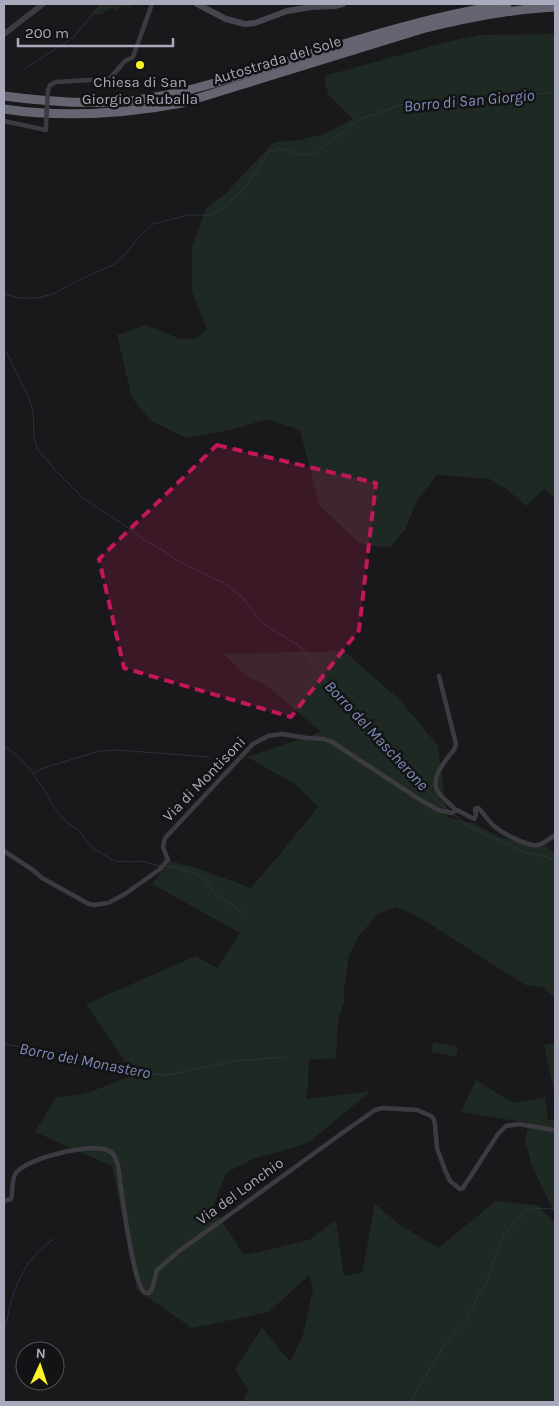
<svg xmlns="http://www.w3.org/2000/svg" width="559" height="1406" font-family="Karla,sans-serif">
<rect width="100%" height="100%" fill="#19181a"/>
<g fill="#1f2923">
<path d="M 101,4 L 133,4 L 130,7 L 119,6 L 118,11 L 112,8 L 106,11 L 101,15 L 92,14 Z"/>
<path d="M 555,34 L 555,498 L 544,489 L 526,506 L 509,491 L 490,479 L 437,475 L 417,500 L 406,528 L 390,548 L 360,544 L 319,505 L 300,430 L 267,419 L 235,429 L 186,438 L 150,420 L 132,398 L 117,335 L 146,325 L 180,339 L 197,338 L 207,329 L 192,292 L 192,247 L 206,208 L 224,195 L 274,142 L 298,140 L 324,134 L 353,119 L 328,94 L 324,76 L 447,42 L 479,35 Z"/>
<path d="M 344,651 L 401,701 L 438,746 L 447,817 L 475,824 L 501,838 L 543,844 L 555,853 L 555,998 L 543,987 L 525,985 L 419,917 L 396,907 L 378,914 L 359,936 L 349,955 L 344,989 L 344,1003 L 338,1019 L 336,1058 L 309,1060 L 308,1084 L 306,1099 L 371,1091 L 308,1143 L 253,1159 L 226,1173 L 213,1207 L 244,1255 L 309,1240 L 336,1220 L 344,1276 L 362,1273 L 375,1204 L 399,1224 L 438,1248 L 496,1201 L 537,1205 L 555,1223 L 555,1402 L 242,1402 L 249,1389 L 235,1370 L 262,1327 L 290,1362 L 303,1335 L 313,1289 L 309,1275 L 269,1312 L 192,1328 L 137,1290 L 112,1166 L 35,1132 L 56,1097 L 84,1094 L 134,1075 L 86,1004 L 196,956 L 217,968 L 240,933 L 152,884 L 171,861 L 202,870 L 251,888 L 280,854 L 318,807 L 295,784 L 247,757 L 321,732 L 265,684 L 248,677 L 223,654 Z"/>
<path d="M 433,1042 L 458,1047 L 456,1057 L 431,1052 Z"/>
<path d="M 555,1043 L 555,1091 L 554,1091 L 544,1045 Z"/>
<path d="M 476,1080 L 496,1093 L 514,1103 L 545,1097 L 548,1120 L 555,1120 L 555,1214 L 532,1166 L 525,1140 L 529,1123 L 461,1112 Z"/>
</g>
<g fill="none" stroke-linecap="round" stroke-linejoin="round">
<g stroke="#2d323f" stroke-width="1">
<path d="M 23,70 L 74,37 L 101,4"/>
<path d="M 4,294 L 20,298 L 38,298 L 53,294 L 79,280 L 113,265 L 122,257 L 142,234 L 153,224 L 189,215 L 211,215 L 224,207 L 246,187 L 268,153 L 278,148 L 303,155 L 314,154 L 360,119 L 404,104 L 469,102 L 478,103 L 508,97 L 555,92"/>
<path d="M 6,351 L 27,394 L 33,411 L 34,437 L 37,449 L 56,471 L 84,499 L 120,522 L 146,541 L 161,549 L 178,561 L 224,583 L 243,598 L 262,623 L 301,647 L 315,665 L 333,692 L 347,702 L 377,729 L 388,747 L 437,801 L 448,810"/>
<path d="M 4,746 L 17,755 L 30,769 L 33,773 L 36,779 L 46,792 L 52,804 L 60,815 L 69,824 L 77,829 L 94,849 L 115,861 L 128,862 L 142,861 L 160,866"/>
<path d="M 34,773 L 41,769 L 99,751 L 117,750 L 209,757"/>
<path d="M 454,815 L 470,827 L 524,852 L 544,856 L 555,861"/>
<path d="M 164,866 L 175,867 L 197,875 L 205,880 L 214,893 L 233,906 L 244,915"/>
<path d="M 4,1044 L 34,1049 L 48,1054 L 83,1060 L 140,1073 L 167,1075 L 235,1061 L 284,1057"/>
<path d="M 4,1328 C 9,1319 8,1311 11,1302 C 17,1278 32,1252 54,1239"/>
<path d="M 410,1402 L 445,1344 L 462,1324 L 467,1320 L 479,1294 L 487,1283 L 493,1263 L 504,1235 L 524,1212 L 535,1208 L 555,1209"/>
</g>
<g stroke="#3b3b41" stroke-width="4.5">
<path d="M 48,90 L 50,85 L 56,82 L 107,79 L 111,77 L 125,61 L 133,57 L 152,4"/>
<path d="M 4,121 L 46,130 L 46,123"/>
<path d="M 439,676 L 456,744 L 455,748 C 448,759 430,775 437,790 C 441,797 450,804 456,810"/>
<path d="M 4,851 L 33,870 L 42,878 L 89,904 L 94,905 L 108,903 L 125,894 L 160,869 L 168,860 L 163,847 L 165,838 L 253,744 L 268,736 L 282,734 L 307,738 L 324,739 L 332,742 L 419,799 L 438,810 L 452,813 L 456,810 L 459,811 L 474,819 L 476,815 L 475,809 L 478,808 C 484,813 488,821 494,826 C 502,833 528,847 538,845 C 544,844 550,838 555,835"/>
<path d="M 4,1201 L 11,1199 C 13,1191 11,1180 16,1173 C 27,1158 90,1143 107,1150 C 114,1152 116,1159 118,1165 C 121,1186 132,1283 145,1293 L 149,1293 L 152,1289 L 157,1270 L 178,1252 L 338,1136 L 375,1110 L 382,1108 L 417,1110 L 431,1116 L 434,1119 L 435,1125 L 437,1148 L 445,1170 L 450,1181 L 460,1189 L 463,1188 L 498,1134 L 506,1126 L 518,1124 L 555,1130"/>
</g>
<path stroke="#3b3b41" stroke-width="5.5" d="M 4,34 L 43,4"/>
<path stroke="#474650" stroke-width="6" d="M 197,4 L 226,19 L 245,24 L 255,23 L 287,11 L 311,7 L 335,6 L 343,4"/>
<g stroke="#656471" stroke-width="9">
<path d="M 4,96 C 41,101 79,104 117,102 C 169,98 219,82 269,67 C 347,43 425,17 507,4"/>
<path d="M 4,109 C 64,118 123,114 182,103 L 422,29 C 466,18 510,9 555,7"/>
</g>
<path stroke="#3b3b41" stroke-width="4.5" d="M 46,123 L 48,90"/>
</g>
<path fill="#c2185b" fill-opacity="0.2" stroke="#c2185b" stroke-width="4" stroke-dasharray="10 6" stroke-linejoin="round" d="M 217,445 L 376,483 L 359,630 L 291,717 L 124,668 L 99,559 Z"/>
<circle fill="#fef42c" stroke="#131315" stroke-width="2" cx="140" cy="65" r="5"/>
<g text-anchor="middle" stroke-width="5" stroke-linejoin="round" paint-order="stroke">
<g font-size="15" fill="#a9aabb" stroke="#131315">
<text transform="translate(277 60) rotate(-17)" y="5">Autostrada del Sole</text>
<text transform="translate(204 779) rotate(-46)" y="5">Via di Montisoni</text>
<text transform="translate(240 1191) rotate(-36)" y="5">Via del Lonchio</text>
</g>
<g font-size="15" fill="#a9aabb" stroke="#131315">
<text x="140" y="87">Chiesa di San<tspan x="140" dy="17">Giorgio a Ruballa</tspan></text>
</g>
<g font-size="16" font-style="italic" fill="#7e8cb8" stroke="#131315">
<text transform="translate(469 100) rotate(-5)" y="6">Borro di San Giorgio</text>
<text transform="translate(377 735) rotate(47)" y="6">Borro del Mascherone</text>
<text transform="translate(85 1060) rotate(11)" y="6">Borro del Monastero</text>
</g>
</g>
<rect width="559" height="1406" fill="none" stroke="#a9aabb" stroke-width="10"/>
<g transform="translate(40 1366) rotate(3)"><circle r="24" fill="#131315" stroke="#4f4f57"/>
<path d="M0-4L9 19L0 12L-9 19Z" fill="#fef42c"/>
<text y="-8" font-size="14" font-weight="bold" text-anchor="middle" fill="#a9aabb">N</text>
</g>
<path d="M18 38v8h155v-8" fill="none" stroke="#a9aabb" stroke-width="2.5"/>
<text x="25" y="38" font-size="15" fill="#a9aabb" stroke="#131315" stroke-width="4" paint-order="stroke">200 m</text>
</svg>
